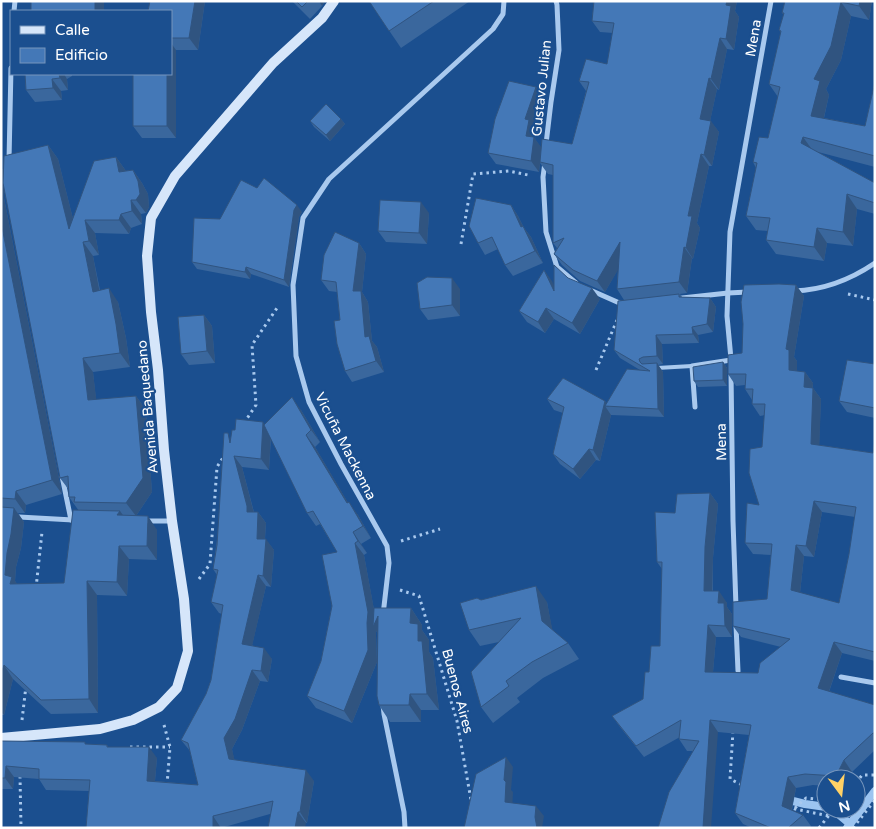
<svg xmlns="http://www.w3.org/2000/svg" width="876" height="829" font-family="'Varela Round',sans-serif">
<rect width="100%" height="100%" fill="#1b4f8f"/>
<g fill="none" stroke-linecap="round" stroke-linejoin="round">
<g stroke="#9cc4f0" stroke-width="8">
<path d="M 785,799 L 805,804 L 826,807"/>
<path d="M 837,813 L 850,824"/>
<path d="M 847,828 L 875,791"/>
</g>
<g stroke="#a9c9ee" stroke-width="3" stroke-dasharray="2.5 4" stroke-linecap="butt">
<path d="M 461,244 L 473,174 L 509,171 L 528,175"/>
<path d="M 848,294 L 875,300"/>
<path d="M 596,370 L 617,320"/>
<path d="M 244,423 L 256,405 L 252,345 L 277,308"/>
<path d="M 401,541 L 440,529"/>
<path d="M 199,579 L 210,564 L 217,467 L 224,456"/>
<path d="M 36,588 L 42,532"/>
<path d="M 400,590 L 419,596 L 457,721 L 471,800"/>
<path d="M 22,720 L 26,686"/>
<path d="M 164,725 L 170,747 L 167,785"/>
<path d="M 733,731 L 730,779 L 744,786"/>
<path d="M 130,747 L 170,747"/>
<path d="M 20,776 L 21,828"/>
<path d="M 856,783 L 862,775 L 875,775"/>
<path d="M 788,806 L 795,809 L 829,816"/>
<path d="M 795,808 L 806,798 L 826,800"/>
<path d="M 819,828 L 834,809"/>
<path d="M 853,828 L 875,800"/>
</g>
<path stroke="#a9c9ee" stroke-width="4" d="M 657,368 L 692,366"/>
<g stroke="#a9c9ee" stroke-width="5">
<path d="M 14,11 L 15,1"/>
<path d="M 546,144 L 551,102 L 559,50 L 557,5 L 556,1"/>
<path d="M 9,160 L 11,68"/>
<path d="M 545,162 L 543,177 L 546,232 L 557,267 L 576,283"/>
<path d="M 590,290 L 624,305"/>
<path d="M 794,291 C 824,290 850,280 875,263"/>
<path d="M 682,298 L 728,293 L 748,292"/>
<path d="M 731,359 L 727,316 L 730,232 L 771,1"/>
<path d="M 731,373 L 733,521 L 736,607"/>
<path d="M 695,407 L 692,366 L 731,360"/>
<path d="M 62,476 L 71,520"/>
<path d="M 1,516 L 73,520"/>
<path d="M 144,521 L 172,521"/>
<path d="M 383,615 L 389,563 L 387,546 L 341,464 L 309,402 L 296,356 L 293,285 L 303,218 L 329,179 L 493,29 L 503,14 L 504,1"/>
<path d="M 736,625 L 738,671"/>
<path d="M 841,677 L 875,683"/>
<path d="M 383,705 L 384,714 L 404,812 L 405,828"/>
</g>
<path stroke="#d6e6fa" stroke-width="10" d="M 1,738 L 100,729 L 133,720 L 159,707 L 177,688 L 188,651 L 184,599 L 172,521 L 164,450 L 158,370 L 151,312 L 147,256 L 151,218 L 175,176 L 273,63 L 322,18 L 334,1"/>
</g>
<g fill="#3a679d" fill-rule="evenodd">
<path d="M 150,1 L 205,1 L 198,50 L 176,50 L 176,138 L 142,138 L 133,126 L 171,74 L 171,11 Z"/>
<path d="M 292,1 L 325,1 L 322,6 L 310,19 Z"/>
<path d="M 369,1 L 470,1 L 401,48 Z"/>
<path d="M 592,1 L 737,1 L 735,11 L 739,17 L 734,50 L 727,49 L 719,90 L 717,89 L 710,121 L 719,132 L 712,166 L 709,166 L 697,223 L 700,228 L 693,259 L 692,258 L 687,293 L 680,294 L 682,297 L 710,298 L 716,307 L 713,332 L 698,335 L 699,343 L 662,344 L 663,364 L 658,365 L 663,372 L 664,417 L 611,415 L 600,461 L 596,460 L 580,479 L 560,464 L 553,454 L 563,413 L 554,410 L 547,399 L 605,401 L 607,404 L 640,370 L 620,358 L 614,350 L 624,300 L 617,289 L 618,269 L 605,292 L 580,281 L 562,265 L 554,254 L 557,248 L 553,243 L 553,175 L 548,174 L 540,163 L 539,172 L 496,164 L 488,153 L 536,87 L 544,98 L 534,127 L 537,131 L 535,139 L 541,148 L 572,144 L 586,91 L 579,81 L 607,64 L 613,33 L 600,32 L 592,21 L 594,1 Z"/>
<path d="M 785,1 L 872,1 L 869,20 L 851,16 L 841,60 L 826,89 L 829,95 L 824,118 L 865,126 L 875,82 L 875,167 L 818,152 L 875,183 L 875,214 L 857,209 L 853,246 L 827,243 L 824,261 L 776,254 L 766,240 L 768,231 L 756,230 L 746,216 L 756,168 L 753,162 L 768,138 L 778,97 L 769,84 L 781,33 L 779,30 L 784,15 L 782,13 Z"/>
<path d="M 25,74 L 72,74 L 72,76 L 67,79 L 68,90 L 61,91 L 62,100 L 35,102 L 26,90 Z"/>
<path d="M 341,119 L 345,124 L 330,141 L 314,127 L 310,121 Z"/>
<path d="M 48,145 L 58,159 L 73,219 L 116,157 L 126,171 L 133,170 L 142,183 L 148,194 L 149,207 L 146,213 L 141,214 L 142,224 L 131,228 L 129,234 L 95,233 L 99,255 L 93,256 L 100,290 L 118,302 L 126,338 L 130,367 L 93,372 L 96,400 L 136,396 L 146,410 L 152,492 L 136,516 L 157,530 L 157,560 L 129,559 L 127,596 L 97,595 L 98,713 L 51,714 L 13,679 L 4,715 L 1,715 L 1,168 L 3,170 ZM 4,188 L 60,478 L 69,490 L 69,497 L 79,511 L 64,583 L 17,584 L 15,581 L 16,567 L 21,548 L 24,522 L 18,513 L 25,513 L 26,505 L 62,494 L 4,198 Z"/>
<path d="M 511,205 L 518,216 L 524,228 L 531,237 L 543,263 L 513,276 L 505,265 L 498,249 L 485,255 L 478,243 Z"/>
<path d="M 302,212 L 299,217 L 289,287 L 251,274 L 250,279 L 197,269 L 192,262 L 220,219 Z"/>
<path d="M 429,213 L 427,244 L 386,242 L 378,231 Z"/>
<path d="M 359,243 L 366,254 L 362,292 L 368,302 L 372,341 L 377,347 L 384,372 L 352,382 L 345,371 L 337,292 L 329,291 L 321,280 Z"/>
<path d="M 544,270 L 554,286 L 600,299 L 580,334 L 554,319 L 545,333 L 527,322 L 519,311 Z"/>
<path d="M 796,285 L 804,296 L 794,357 L 797,361 L 797,371 L 805,372 L 813,383 L 813,388 L 821,399 L 819,445 L 873,453 L 875,440 L 875,661 L 842,653 L 829,692 L 875,705 L 875,750 L 852,772 L 848,779 L 826,779 L 826,786 L 813,785 L 796,788 L 792,810 L 803,815 L 811,826 L 810,828 L 752,828 L 743,824 L 735,813 L 749,735 L 718,732 L 693,751 L 687,751 L 679,739 L 680,737 L 644,757 L 620,727 L 612,716 L 643,699 L 649,672 L 660,646 L 662,569 L 657,562 L 675,513 L 710,493 L 718,504 L 713,558 L 713,591 L 727,603 L 727,607 L 732,614 L 732,637 L 716,637 L 713,672 L 758,673 L 781,647 L 741,637 L 733,626 L 767,599 L 771,555 L 753,554 L 745,543 L 759,505 L 765,415 L 760,416 L 752,404 L 752,400 L 745,389 L 745,385 L 736,386 L 728,374 L 742,353 ZM 822,512 L 855,517 L 849,554 L 839,603 L 800,593 L 804,556 L 814,557 Z"/>
<path d="M 460,289 L 460,316 L 428,320 L 420,309 Z"/>
<path d="M 204,315 L 212,326 L 215,363 L 189,365 L 181,354 Z"/>
<path d="M 723,362 L 727,368 L 727,386 L 698,387 L 694,381 Z"/>
<path d="M 875,364 L 875,418 L 847,412 L 839,401 Z"/>
<path d="M 301,410 L 320,442 L 315,447 L 348,503 L 358,515 L 371,538 L 361,544 L 367,553 L 364,555 L 374,610 L 411,608 L 422,625 L 422,630 L 429,640 L 429,652 L 433,658 L 439,710 L 421,710 L 421,722 L 390,722 L 379,705 L 378,633 L 376,631 L 376,635 L 377,662 L 352,723 L 316,708 L 307,696 L 321,661 L 332,606 L 337,552 L 320,524 L 316,526 L 307,513 L 271,438 L 269,470 L 242,467 L 254,512 L 258,512 L 266,523 L 265,539 L 274,550 L 271,587 L 266,586 L 252,645 L 272,659 L 268,682 L 260,681 L 242,730 L 232,749 L 234,760 L 314,781 L 307,823 L 270,814 L 221,828 L 86,828 L 89,791 L 46,790 L 39,779 L 14,777 L 13,789 L 1,789 L 1,741 L 107,745 L 108,747 L 157,758 L 155,781 L 198,785 L 190,751 L 181,740 L 206,694 L 211,680 L 222,614 L 219,613 L 211,602 L 217,575 L 213,569 L 231,437 L 235,430 L 265,424 Z"/>
<path d="M 481,600 L 547,602 L 552,630 L 568,643 L 579,659 L 543,678 L 517,698 L 520,702 L 493,723 L 481,707 L 499,642 L 480,646 L 469,630 Z"/>
</g>
<g fill="#305480">
<rect x="95" y="1" width="9" height="10"/>
<path d="M 195,1 L 205,1 L 198,50 L 189,38 Z"/>
<path d="M 319,1 L 325,1 L 322,6 Z"/>
<path d="M 727,1 L 737,1 L 735,11 L 739,17 L 734,50 L 726,39 L 726,5 Z"/>
<path d="M 860,1 L 872,1 L 869,20 L 859,6 Z"/>
<path d="M 841,2 L 851,16 L 841,60 L 826,89 L 829,95 L 821,130 L 811,116 L 814,79 Z"/>
<path d="M 720,38 L 727,49 L 719,90 L 711,79 Z"/>
<path d="M 171,43 L 176,50 L 176,138 L 167,126 L 167,74 L 171,74 Z"/>
<path d="M 59,74 L 64,74 L 67,79 L 68,90 L 60,78 Z"/>
<path d="M 709,78 L 717,89 L 708,131 L 700,119 Z"/>
<path d="M 52,79 L 61,91 L 62,100 L 53,88 Z"/>
<path d="M 536,87 L 544,98 L 534,127 L 537,131 L 535,139 L 542,148 L 539,172 L 531,161 L 526,136 L 525,119 Z"/>
<path d="M 341,119 L 345,124 L 330,141 L 326,135 Z"/>
<path d="M 711,121 L 719,132 L 712,166 L 704,155 Z"/>
<path d="M 803,137 L 813,151 L 801,143 Z"/>
<path d="M 1,139 L 2,141 L 1,163 Z"/>
<path d="M 48,145 L 58,159 L 79,243 L 69,229 Z"/>
<path d="M 701,154 L 709,166 L 697,223 L 700,228 L 693,259 L 686,248 L 688,216 Z"/>
<path d="M 116,157 L 126,171 L 119,172 Z"/>
<path d="M 1,168 L 4,172 L 4,198 L 62,494 L 52,480 L 1,222 Z"/>
<path d="M 133,170 L 142,183 L 148,194 L 149,207 L 146,213 L 136,200 Z"/>
<path d="M 847,194 L 857,209 L 853,246 L 843,232 Z"/>
<path d="M 131,200 L 141,214 L 142,224 L 132,211 Z"/>
<path d="M 421,202 L 429,213 L 427,244 L 419,233 Z"/>
<path d="M 297,205 L 302,212 L 299,217 L 289,287 L 284,280 L 294,210 Z"/>
<path d="M 511,205 L 518,216 L 524,228 L 531,237 L 543,263 L 535,251 L 521,227 Z"/>
<path d="M 121,214 L 131,228 L 129,234 L 119,220 Z"/>
<path d="M 85,220 L 95,233 L 99,255 L 89,241 Z"/>
<path d="M 817,228 L 827,243 L 824,261 L 814,247 Z"/>
<path d="M 83,242 L 93,256 L 102,305 L 93,292 Z"/>
<path d="M 620,242 L 628,253 L 605,292 L 597,281 Z"/>
<path d="M 359,243 L 366,254 L 362,292 L 368,302 L 372,341 L 377,347 L 384,372 L 376,361 L 365,337 L 353,291 Z"/>
<path d="M 684,247 L 692,258 L 687,293 L 679,282 Z"/>
<path d="M 246,267 L 251,274 L 250,279 L 245,272 Z"/>
<path d="M 544,270 L 552,281 L 562,302 L 554,291 Z"/>
<path d="M 452,278 L 460,289 L 460,316 L 452,305 Z"/>
<path d="M 796,285 L 804,296 L 794,357 L 797,361 L 797,381 L 789,370 L 786,349 Z"/>
<path d="M 109,288 L 118,302 L 126,338 L 130,367 L 120,353 Z"/>
<path d="M 592,288 L 600,299 L 580,334 L 572,323 Z"/>
<path d="M 710,298 L 716,307 L 713,332 L 707,324 Z"/>
<path d="M 546,308 L 554,319 L 545,333 L 538,322 Z"/>
<path d="M 204,315 L 212,326 L 215,363 L 207,351 Z"/>
<path d="M 692,327 L 698,335 L 699,343 L 693,334 Z"/>
<path d="M 656,335 L 662,344 L 663,364 L 657,356 Z"/>
<path d="M 83,358 L 93,372 L 98,414 L 88,400 Z"/>
<path d="M 723,362 L 727,368 L 727,386 L 723,380 Z"/>
<path d="M 657,363 L 663,372 L 664,417 L 658,409 Z"/>
<path d="M 805,372 L 813,383 L 812,398 L 804,387 Z"/>
<path d="M 813,388 L 821,399 L 819,456 L 811,444 Z"/>
<path d="M 136,396 L 146,410 L 152,492 L 136,516 L 126,503 Z"/>
<path d="M 292,397 L 301,410 L 320,442 L 311,430 Z"/>
<path d="M 605,401 L 609,407 L 605,406 L 611,415 L 600,461 L 593,450 Z"/>
<path d="M 263,422 L 271,433 L 269,470 L 261,459 Z"/>
<path d="M 306,435 L 315,447 L 356,516 L 347,503 Z"/>
<path d="M 589,449 L 596,460 L 580,479 L 573,469 Z"/>
<path d="M 234,456 L 242,467 L 255,517 L 247,512 Z"/>
<path d="M 16,491 L 26,505 L 25,513 L 15,499 Z"/>
<path d="M 710,493 L 718,504 L 713,558 L 712,603 L 704,591 L 705,547 Z"/>
<path d="M 814,501 L 822,512 L 814,557 L 806,546 Z"/>
<path d="M 349,502 L 358,515 L 371,538 L 363,526 Z"/>
<path d="M 14,508 L 24,522 L 21,548 L 16,567 L 15,581 L 22,591 L 20,598 L 5,575 L 7,553 Z"/>
<path d="M 120,511 L 130,525 L 117,515 Z"/>
<path d="M 258,512 L 266,523 L 264,550 L 257,539 Z"/>
<path d="M 148,516 L 157,530 L 157,560 L 147,546 Z"/>
<path d="M 353,532 L 367,553 L 358,541 Z"/>
<path d="M 266,539 L 274,550 L 271,587 L 263,576 Z"/>
<path d="M 355,543 L 364,555 L 376,620 L 378,616 L 385,643 L 376,631 L 376,635 L 377,662 L 352,723 L 344,711 Z"/>
<path d="M 796,545 L 804,556 L 799,602 L 791,590 Z"/>
<path d="M 119,546 L 129,559 L 127,596 L 117,582 Z"/>
<path d="M 258,575 L 266,586 L 250,655 L 242,644 Z"/>
<path d="M 87,581 L 97,595 L 98,713 L 89,699 Z"/>
<path d="M 536,586 L 547,602 L 554,638 L 542,621 Z"/>
<path d="M 719,591 L 727,603 L 727,607 L 732,614 L 732,637 L 725,626 L 718,603 Z"/>
<path d="M 411,608 L 422,625 L 422,630 L 429,640 L 429,652 L 433,658 L 439,710 L 427,694 L 418,641 L 410,623 Z"/>
<path d="M 708,625 L 716,637 L 712,684 L 705,672 Z"/>
<path d="M 834,642 L 842,653 L 826,700 L 818,688 Z"/>
<path d="M 264,648 L 272,659 L 268,682 L 261,671 Z"/>
<path d="M 4,665 L 13,679 L 4,715 L 1,712 L 1,673 Z"/>
<path d="M 252,670 L 260,681 L 242,730 L 232,749 L 237,770 L 229,759 L 224,738 Z"/>
<path d="M 410,694 L 421,710 L 421,722 L 409,705 Z"/>
<path d="M 710,720 L 718,732 L 711,828 L 703,828 Z"/>
<path d="M 149,747 L 157,758 L 154,792 L 147,781 Z"/>
<path d="M 506,757 L 513,767 L 511,790 L 513,792 L 512,813 L 505,802 L 504,780 Z"/>
<path d="M 844,760 L 852,772 L 848,779 L 838,779 L 836,776 Z"/>
<path d="M 6,766 L 14,777 L 13,789 L 5,778 Z"/>
<path d="M 306,770 L 314,781 L 307,823 L 300,812 Z"/>
<path d="M 788,777 L 796,788 L 790,817 L 782,806 Z"/>
<path d="M 536,806 L 544,816 L 542,828 L 537,828 L 535,817 Z"/>
<path d="M 298,812 L 306,823 L 305,828 L 295,828 Z"/>
<path d="M 213,816 L 221,828 L 213,828 Z"/>
</g>
<g fill="#4478b7" stroke="#305480" fill-rule="evenodd">
<rect x="31" y="1" width="64" height="10"/>
<path d="M 150,1 L 195,1 L 189,38 L 171,38 L 171,11 L 148,11 Z"/>
<path d="M 296,1 L 308,1 L 302,7 Z"/>
<path d="M 369,1 L 434,1 L 389,31 Z"/>
<path d="M 594,1 L 727,1 L 726,5 L 731,6 L 726,39 L 720,38 L 711,79 L 709,78 L 700,119 L 711,121 L 704,155 L 701,154 L 688,216 L 692,216 L 686,248 L 684,247 L 679,282 L 617,289 L 620,242 L 597,281 L 573,270 L 554,254 L 564,238 L 553,243 L 553,165 L 540,162 L 542,139 L 572,144 L 589,82 L 579,81 L 586,59 L 607,64 L 614,23 L 592,21 Z"/>
<path d="M 785,1 L 860,1 L 859,6 L 841,2 L 831,46 L 814,79 L 820,81 L 811,116 L 865,126 L 875,82 L 875,156 L 803,137 L 801,143 L 875,183 L 875,203 L 847,194 L 843,232 L 817,228 L 814,247 L 766,240 L 770,218 L 746,216 L 757,163 L 753,162 L 759,137 L 768,138 L 780,87 L 769,84 L 781,31 L 779,30 L 784,13 L 782,13 Z"/>
<path d="M 25,74 L 59,74 L 60,78 L 52,79 L 53,88 L 26,90 Z"/>
<rect x="133" y="74" width="34" height="52"/>
<path d="M 509,81 L 536,87 L 525,119 L 529,120 L 526,136 L 534,137 L 531,161 L 488,153 L 495,119 Z"/>
<path d="M 326,104 L 341,119 L 326,135 L 310,121 Z"/>
<path d="M 48,145 L 69,229 L 94,161 L 116,157 L 119,172 L 133,170 L 138,181 L 140,194 L 136,200 L 131,200 L 132,211 L 121,214 L 119,220 L 85,220 L 89,241 L 83,242 L 93,292 L 109,288 L 116,324 L 120,353 L 83,358 L 88,400 L 136,396 L 143,478 L 126,503 L 74,502 L 75,497 L 69,497 L 68,476 L 60,478 L 3,183 L 4,156 Z"/>
<path d="M 264,178 L 297,205 L 294,210 L 284,280 L 246,267 L 245,272 L 192,262 L 194,218 L 220,219 L 241,180 L 257,188 Z"/>
<path d="M 476,198 L 511,205 L 521,227 L 523,226 L 535,251 L 505,265 L 492,237 L 478,243 L 469,226 Z"/>
<path d="M 380,200 L 421,202 L 419,233 L 378,231 Z"/>
<path d="M 1,222 L 52,480 L 16,491 L 15,499 L 1,498 Z"/>
<path d="M 335,232 L 359,243 L 353,291 L 361,291 L 365,337 L 369,336 L 376,361 L 345,371 L 337,344 L 334,321 L 340,320 L 336,282 L 321,280 L 324,255 Z"/>
<path d="M 554,265 L 568,278 L 592,288 L 572,323 L 546,308 L 538,322 L 519,311 L 544,270 L 554,291 Z"/>
<path d="M 427,277 L 452,278 L 452,305 L 420,309 L 417,283 Z"/>
<path d="M 779,284 L 796,285 L 786,349 L 789,350 L 789,370 L 805,372 L 804,387 L 813,388 L 811,444 L 873,453 L 875,440 L 875,652 L 834,642 L 818,688 L 875,705 L 875,733 L 873,733 L 844,760 L 836,776 L 805,774 L 788,777 L 782,806 L 803,815 L 788,828 L 771,828 L 735,813 L 751,725 L 710,720 L 703,828 L 658,828 L 669,792 L 699,741 L 679,739 L 681,720 L 636,746 L 612,716 L 643,699 L 645,672 L 649,672 L 651,646 L 660,646 L 662,562 L 657,562 L 655,512 L 675,513 L 677,494 L 710,493 L 705,547 L 704,591 L 719,591 L 718,603 L 724,603 L 725,626 L 708,625 L 705,672 L 758,673 L 760,663 L 790,639 L 733,626 L 733,602 L 767,599 L 772,544 L 745,543 L 747,503 L 759,505 L 749,473 L 750,449 L 762,447 L 765,404 L 752,404 L 753,389 L 745,389 L 746,374 L 728,374 L 728,355 L 742,353 L 743,324 L 741,302 L 744,285 ZM 814,501 L 856,507 L 849,554 L 839,603 L 791,590 L 796,545 L 806,546 Z"/>
<path d="M 679,294 L 679,297 L 710,298 L 707,324 L 692,327 L 693,334 L 656,335 L 657,356 L 643,357 L 639,359 L 640,362 L 642,364 L 657,363 L 658,409 L 605,406 L 627,369 L 650,371 L 614,350 L 618,301 Z"/>
<path d="M 204,315 L 207,351 L 181,354 L 178,317 Z"/>
<path d="M 847,360 L 875,364 L 875,408 L 839,401 Z"/>
<path d="M 723,362 L 723,380 L 694,381 L 693,367 Z"/>
<path d="M 563,378 L 605,401 L 593,450 L 589,449 L 573,469 L 553,454 L 564,407 L 547,399 Z"/>
<path d="M 292,397 L 311,430 L 306,435 L 347,503 L 349,502 L 363,526 L 353,532 L 358,541 L 355,543 L 368,612 L 367,623 L 368,650 L 344,711 L 307,696 L 321,661 L 332,606 L 322,555 L 337,552 L 313,511 L 307,513 L 264,425 Z"/>
<path d="M 236,419 L 263,422 L 261,459 L 234,456 L 247,506 L 247,512 L 258,512 L 257,539 L 266,539 L 263,576 L 258,575 L 242,644 L 264,648 L 261,671 L 252,670 L 235,719 L 224,738 L 229,759 L 306,770 L 300,812 L 298,812 L 295,828 L 268,828 L 273,801 L 213,816 L 213,828 L 86,828 L 90,780 L 39,779 L 39,769 L 6,766 L 5,778 L 1,778 L 1,741 L 85,742 L 85,744 L 107,745 L 107,747 L 149,747 L 147,781 L 198,785 L 188,743 L 181,740 L 206,694 L 211,680 L 223,605 L 211,602 L 218,570 L 213,569 L 217,545 L 224,433 L 228,433 L 230,443 L 232,430 L 235,430 Z"/>
<path d="M 1,507 L 14,508 L 11,534 L 7,553 L 5,575 L 12,577 L 10,584 L 64,583 L 73,510 L 120,511 L 117,515 L 148,516 L 147,546 L 119,546 L 117,582 L 87,581 L 89,699 L 41,700 L 4,665 L 1,673 Z"/>
<path d="M 536,586 L 542,621 L 568,643 L 532,662 L 506,681 L 509,686 L 481,707 L 471,672 L 521,618 L 469,630 L 460,603 L 477,598 L 481,600 Z"/>
<path d="M 374,608 L 411,608 L 410,623 L 418,624 L 418,641 L 422,641 L 427,694 L 410,694 L 409,705 L 379,705 L 377,696 L 378,616 L 373,627 Z"/>
<path d="M 506,757 L 504,780 L 506,782 L 505,802 L 536,806 L 535,817 L 537,828 L 464,828 L 476,774 Z"/>
</g>
<g text-anchor="middle" stroke-width="4.5" stroke-linejoin="round" paint-order="stroke">
<g font-size="14" fill="#fff" stroke="#1b4f8f">
<text transform="translate(753 38) rotate(-80)" y="5">Mena</text>
<text transform="translate(541 88) rotate(-84)" y="5">Gustavo Julian</text>
<text transform="translate(147 407) rotate(-95)" y="5">Avenida Baquedano</text>
<text transform="translate(721 442) rotate(-91)" y="5">Mena</text>
<text transform="translate(346 446) rotate(63)" y="5">Vicuña Mackenna</text>
<text transform="translate(458 691) rotate(75)" y="5">Buenos Aires</text>
</g>
</g>
<rect width="876" height="829" fill="none" stroke="#ffffff" stroke-width="5"/>
<rect x="10" y="10" width="162" height="65" fill="#1b4f8f" stroke="#7695bc"/>
<rect x="20" y="26" width="25" height="8" fill="#d6e6fa" stroke="#7695bc"/>
<text x="55" y="35" font-size="15" fill="#ffffff">Calle</text>
<rect x="20" y="48" width="25" height="15" fill="#4478b7" stroke="#7695bc"/>
<text x="55" y="60" font-size="15" fill="#ffffff">Edificio</text>
<g transform="translate(841 794) rotate(165)"><circle r="24" fill="#1b4f8f" stroke="#7695bc"/>
<path d="M0-4L9 19L0 12L-9 19Z" fill="#ffd166"/>
<text y="-8" font-size="14" font-weight="bold" text-anchor="middle" fill="#ffffff">N</text>
</g>
</svg>
